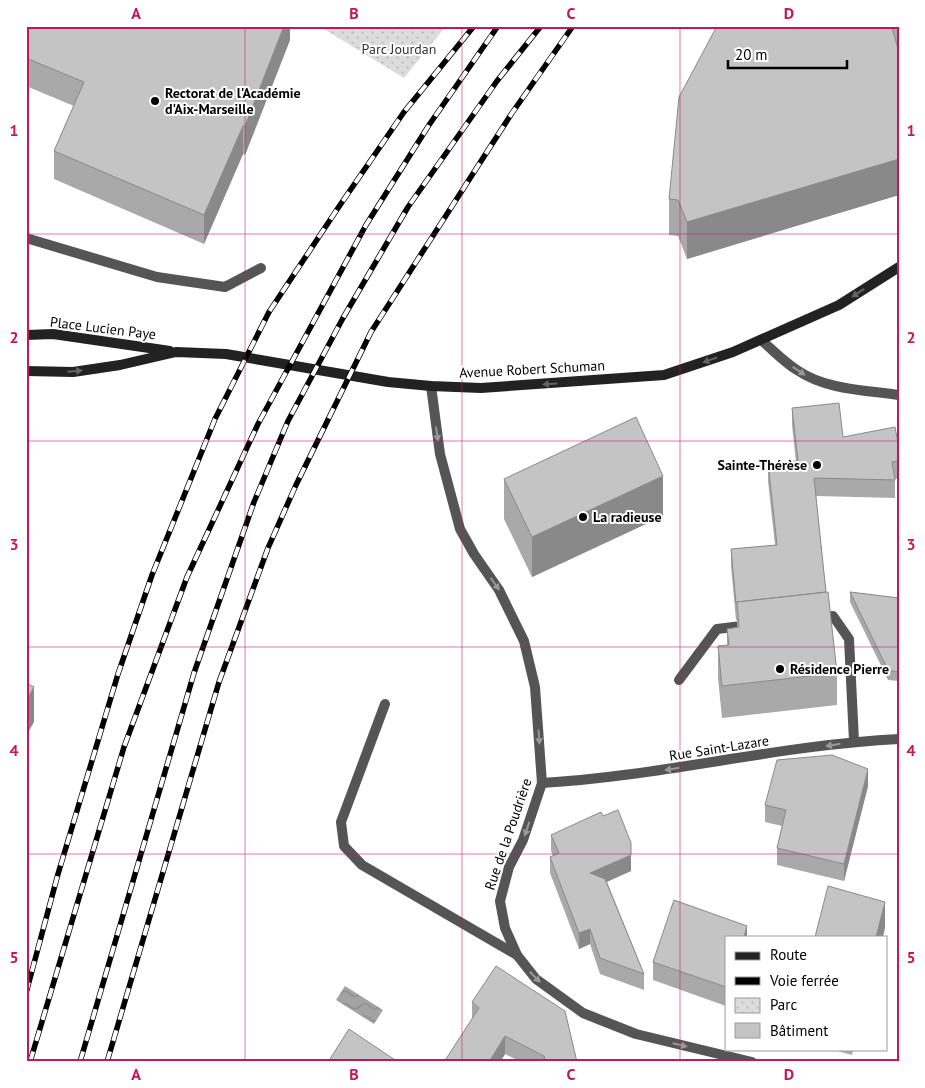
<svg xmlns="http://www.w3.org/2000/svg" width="925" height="1088" font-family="'PT Sans',sans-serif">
<defs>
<pattern id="park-dots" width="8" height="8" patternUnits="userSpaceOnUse" patternTransform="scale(1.25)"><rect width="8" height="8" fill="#dcdcdc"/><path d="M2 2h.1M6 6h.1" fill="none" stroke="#bbb" stroke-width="1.8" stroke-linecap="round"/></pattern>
<pattern id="water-waves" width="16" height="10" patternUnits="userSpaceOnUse" patternTransform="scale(1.25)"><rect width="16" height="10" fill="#a3a3a3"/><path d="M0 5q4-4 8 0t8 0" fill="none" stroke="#8b8b8b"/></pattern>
</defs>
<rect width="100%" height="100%" fill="#fff"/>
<path fill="url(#park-dots)" d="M 319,26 L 446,26 L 404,78 Z"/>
<path fill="url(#water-waves)" d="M 345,986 L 383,1010 L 374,1024 L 336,1000 Z"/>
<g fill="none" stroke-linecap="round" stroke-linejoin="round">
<g stroke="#555" stroke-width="10">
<path d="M 26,238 L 157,277 L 225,287 L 261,268"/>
<path d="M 819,618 L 833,616 L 849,639 L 854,741"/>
<path d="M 679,680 L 717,629 L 750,625"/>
<path d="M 385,704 L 341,822 L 344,846 L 362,865 L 517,955"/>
</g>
<g stroke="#555" stroke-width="10">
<path d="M 761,340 C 773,350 784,362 797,370 C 826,390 865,390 899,395"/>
<path d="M 431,386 L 440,454 L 460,529 L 474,554 L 499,590 L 524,641 L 535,687 L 542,783 L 523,840 L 509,867 L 500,901 L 505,928 L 517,955 L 536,979 L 583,1013 L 636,1034 L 752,1062"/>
<path d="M 542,783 C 662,776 779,745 899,739"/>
</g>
<g stroke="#222" stroke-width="10">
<path d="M 26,335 L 53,334 L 170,351"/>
<path d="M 26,371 L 73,372 L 120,365 L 176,352 L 226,354 L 388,382 L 431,386 L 481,388 L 664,375 L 733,352 L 839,305 L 899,267"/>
</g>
<defs>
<g id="rail">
<path d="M 26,993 L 58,874 L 118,674 L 152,575 L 215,419 L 269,312 L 338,208 L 404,112 L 474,26"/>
<path d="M 30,1062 L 124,747 L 187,577 L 258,424 L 366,225 L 429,125 L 498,26"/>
<path d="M 80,1062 L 194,673 L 254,502 L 288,421 L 343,318 L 408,207 L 497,81 L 541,26"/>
<path d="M 107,1062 L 219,682 L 268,548 L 296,485 L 371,332 L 512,113 L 573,26"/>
</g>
</defs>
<use href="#rail" stroke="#000" stroke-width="5.5"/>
<use href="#rail" stroke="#fff" stroke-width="4" stroke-dasharray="11" stroke-linecap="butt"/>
</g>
<g fill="#a9a9a9">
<path d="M 26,26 L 290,26 L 290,40 L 245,155 L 243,154 L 204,244 L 54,179 L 54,151 L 74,106 L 26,86 Z"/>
<path d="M 717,26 L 899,26 L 899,195 L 687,259 L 678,236 L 669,235 L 669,199 Z"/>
<path d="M 792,408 L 843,437 L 899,448 L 899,478 L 895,479 L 895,498 L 816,496 L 826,592 L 837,673 L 837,705 L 722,718 L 718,678 L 718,646 L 727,645 L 727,629 L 737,628 L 737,620 L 736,620 L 731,566 L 731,549 L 775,545 L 768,481 L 768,463 L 796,462 L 792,425 Z"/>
<path d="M 504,479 L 663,516 L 532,577 L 504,519 Z"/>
<path d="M 850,592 L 899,598 L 899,681 L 888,680 L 850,602 Z"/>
<path d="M 868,786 L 844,881 L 777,865 L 777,848 L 782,826 L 765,822 L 765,805 Z"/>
<path d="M 551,835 L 631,871 L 607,882 L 644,974 L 644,990 L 600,974 L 590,944 L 579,949 L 550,873 L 550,857 L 553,856 L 551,851 Z"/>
<path d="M 747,937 L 726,1006 L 653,980 L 653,962 Z"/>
<path d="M 472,1002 L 577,1062 L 521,1062 L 505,1054 L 500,1062 L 444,1062 L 472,1019 Z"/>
<path d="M 830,1049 L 853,1049 L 852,1055 Z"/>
</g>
<g fill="#898989">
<path d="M 284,26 L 290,26 L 290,40 L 245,155 L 245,126 Z"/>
<path d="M 243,126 L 243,154 L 204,244 L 204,215 Z"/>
<path d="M 899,159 L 899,195 L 687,259 L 687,222 Z"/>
<path d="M 663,476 L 663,516 L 532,577 L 532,537 Z"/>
<path d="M 34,687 L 34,722 L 26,736 L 26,701 Z"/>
<path d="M 868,769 L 868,786 L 844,881 L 844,864 Z"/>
<path d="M 631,855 L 631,871 L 590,889 L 590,873 Z"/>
<path d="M 885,902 L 885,928 L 883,937 L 876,937 Z"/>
<path d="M 747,926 L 747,937 L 744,937 Z"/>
<path d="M 590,929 L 590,944 L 579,949 L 579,933 Z"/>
<path d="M 505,1036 L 505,1054 L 500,1062 L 489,1062 Z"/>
</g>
<g fill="#c4c4c4" stroke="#898989">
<path d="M 26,26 L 284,26 L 245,126 L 243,126 L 204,215 L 54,151 L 84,82 L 26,58 Z"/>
<path d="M 717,26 L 899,26 L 892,28 L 899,52 L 899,159 L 687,222 L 678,200 L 669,199 L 679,97 Z"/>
<path d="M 839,403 L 843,437 L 895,427 L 899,448 L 899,461 L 892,462 L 895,480 L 814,478 L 826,592 L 737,602 L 736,603 L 731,549 L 777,545 L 768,463 L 798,461 L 792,408 Z"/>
<path d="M 636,417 L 663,476 L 532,537 L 504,479 Z"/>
<path d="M 828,592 L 837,673 L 722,686 L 718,646 L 729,645 L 727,629 L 739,627 L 737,602 Z"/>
<path d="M 850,592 L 899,598 L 899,672 L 888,670 Z"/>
<path d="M 26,683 L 34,687 L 26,701 Z"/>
<path d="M 832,755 L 868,769 L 844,864 L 777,848 L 786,810 L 765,805 L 777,760 Z"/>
<path d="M 618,810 L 631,843 L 631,855 L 590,873 L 605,879 L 644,974 L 600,958 L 590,929 L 579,933 L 550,857 L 559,853 L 551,835 L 601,812 L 603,816 Z"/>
<path d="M 828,886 L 885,902 L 876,937 L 815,937 Z"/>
<path d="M 674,900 L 747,926 L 744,937 L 726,937 L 726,987 L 653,962 Z"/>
<path d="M 496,966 L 565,1011 L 577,1062 L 546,1062 L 544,1056 L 505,1036 L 489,1062 L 444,1062 L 479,1008 L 472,1002 Z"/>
<path d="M 349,1029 L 398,1062 L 328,1062 Z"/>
</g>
<defs><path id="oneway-solid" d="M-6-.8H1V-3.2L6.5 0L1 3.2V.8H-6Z" transform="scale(1.25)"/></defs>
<g fill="#646464">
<use href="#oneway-solid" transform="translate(858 293) rotate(147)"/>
<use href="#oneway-solid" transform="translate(710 360) rotate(161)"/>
<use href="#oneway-solid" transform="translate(75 371) rotate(-5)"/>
<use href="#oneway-solid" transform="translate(550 384) rotate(176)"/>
</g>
<g fill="#999">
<use href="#oneway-solid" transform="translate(799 371) rotate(33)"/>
<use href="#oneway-solid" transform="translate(437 434) rotate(82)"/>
<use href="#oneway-solid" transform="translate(495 584) rotate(55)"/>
<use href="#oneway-solid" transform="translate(539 737) rotate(86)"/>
<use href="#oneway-solid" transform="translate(833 745) rotate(171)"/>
<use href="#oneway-solid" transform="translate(672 769) rotate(171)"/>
<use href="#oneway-solid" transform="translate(527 829) rotate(109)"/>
<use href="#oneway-solid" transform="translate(535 977) rotate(45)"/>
<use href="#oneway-solid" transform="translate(680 1045) rotate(13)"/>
</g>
<path fill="none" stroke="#c2185b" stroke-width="1" stroke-opacity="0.55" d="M 245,26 L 245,1062M 462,26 L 462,1062M 680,26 L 680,1062M 26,234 L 899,234M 26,441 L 899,441M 26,647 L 899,647M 26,854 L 899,854"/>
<g fill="#000" stroke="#fff" stroke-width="2">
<circle cx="155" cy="101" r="5"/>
<circle cx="817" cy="465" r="5"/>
<circle cx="583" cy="517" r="5"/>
<circle cx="780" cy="669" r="5"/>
</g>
<g text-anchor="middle" stroke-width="4" stroke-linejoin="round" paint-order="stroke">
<g font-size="14" fill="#333" stroke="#fff">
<text x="399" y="54">Parc Jourdan</text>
</g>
<g font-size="14" font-weight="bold" fill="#000" stroke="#fff" text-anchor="start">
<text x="165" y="98">Rectorat de l'Académie<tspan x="165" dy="16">d'Aix-Marseille</tspan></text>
<text x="807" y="470" text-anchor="end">Sainte-Thérèse</text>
<text x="593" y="522">La radieuse</text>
<text x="790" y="674">Résidence Pierre</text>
</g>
<g font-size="14" fill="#000" stroke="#fff">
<text transform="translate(103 328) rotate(7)" y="5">Place Lucien Paye</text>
<text transform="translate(532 369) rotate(-3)" y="5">Avenue Robert Schuman</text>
<text transform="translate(719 748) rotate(-9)" y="5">Rue Saint-Lazare</text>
<text transform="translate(508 834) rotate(-71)" y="5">Rue de la Poudrière</text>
</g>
</g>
<rect width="925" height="1088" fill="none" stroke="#ffffff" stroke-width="55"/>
<rect x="725" y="936" width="162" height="115" fill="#ffffff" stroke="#999999"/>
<rect x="735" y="952" width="25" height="8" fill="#222222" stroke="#999999"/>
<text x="770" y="960" font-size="15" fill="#000000">Route</text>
<rect x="735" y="977" width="25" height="8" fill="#000000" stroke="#999999"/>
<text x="770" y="986" font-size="15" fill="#000000">Voie ferrée</text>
<rect x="735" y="998" width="25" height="15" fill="url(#park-dots)" stroke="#999999"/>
<text x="770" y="1010" font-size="15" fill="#000000">Parc</text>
<rect x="735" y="1023" width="25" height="15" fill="#c4c4c4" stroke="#999999"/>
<text x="770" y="1036" font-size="15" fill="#000000">Bâtiment</text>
<path d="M728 60v8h119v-8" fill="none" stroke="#000000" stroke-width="2.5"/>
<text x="735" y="60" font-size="15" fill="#000000" stroke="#ffffff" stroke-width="4" paint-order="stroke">20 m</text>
<rect x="28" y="28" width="870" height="1032" fill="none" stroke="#c2185b" stroke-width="2"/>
<g font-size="16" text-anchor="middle" font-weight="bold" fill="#c2185b">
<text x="136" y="19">A</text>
<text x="354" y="19">B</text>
<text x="571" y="19">C</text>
<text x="789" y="19">D</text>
<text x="14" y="136">1</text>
<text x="911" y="136">1</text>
<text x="14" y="343">2</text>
<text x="911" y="343">2</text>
<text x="14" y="550">3</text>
<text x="911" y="550">3</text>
<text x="14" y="756">4</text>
<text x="911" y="756">4</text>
<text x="14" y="963">5</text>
<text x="911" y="963">5</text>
<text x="136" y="1080">A</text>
<text x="354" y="1080">B</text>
<text x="571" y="1080">C</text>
<text x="789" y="1080">D</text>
</g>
</svg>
